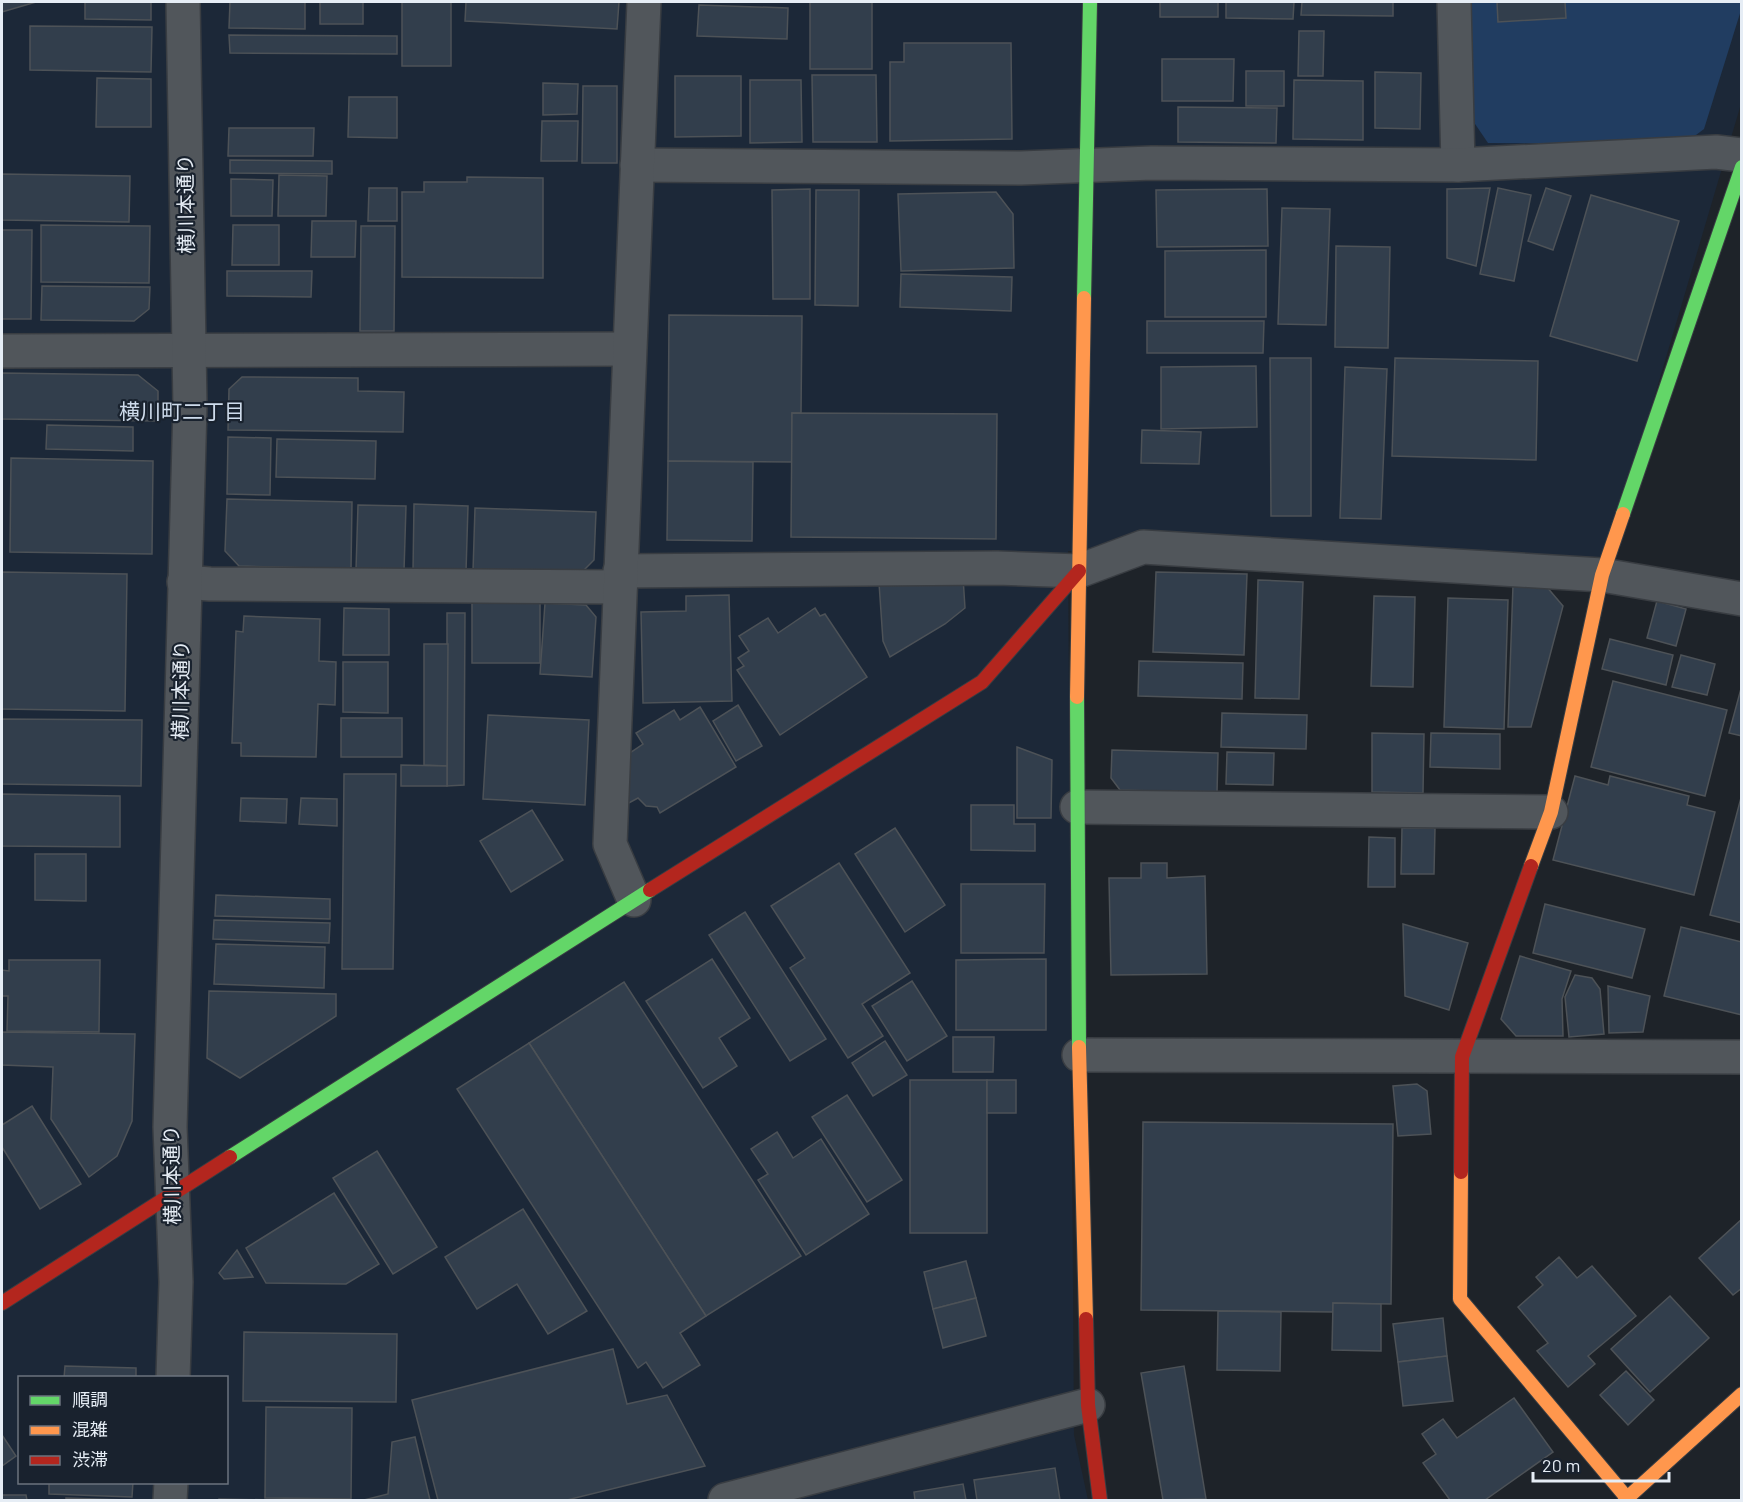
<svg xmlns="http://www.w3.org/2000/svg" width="1743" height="1502" font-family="Barlow,'Noto Sans JP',sans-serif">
<rect width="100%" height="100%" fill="#1e2329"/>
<path fill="#1c2838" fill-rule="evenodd" d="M 2,2 L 1741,2 L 1741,104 L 1607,557 L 1068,551 L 1074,1435 L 1088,1500 L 2,1500 ZM 20,1378 L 226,1378 L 226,1482 L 20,1482 Z"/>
<path fill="#213d61" d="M 1466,2 L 1741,2 L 1742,7 L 1704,129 L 1684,144 L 1488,143 L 1471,118 Z"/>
<g fill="#323e4c" stroke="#4d5257" stroke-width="1.5">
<path d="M 2,2 L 36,2 L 2,12 Z"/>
<path d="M 85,2 L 151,2 L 151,20 L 85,19 Z"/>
<path d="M 230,2 L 305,2 L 305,29 L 229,28 Z"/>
<rect x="320" y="2" width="43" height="22"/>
<rect x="402" y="2" width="49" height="64"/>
<path d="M 466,2 L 619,2 L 617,29 L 465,21 Z"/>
<rect x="810" y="2" width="62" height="67"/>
<rect x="1160" y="2" width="58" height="15"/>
<path d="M 1226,2 L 1294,2 L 1293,19 L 1226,18 Z"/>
<path d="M 1302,2 L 1393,2 L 1393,16 L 1301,15 Z"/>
<path d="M 1497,2 L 1565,2 L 1566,18 L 1498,22 Z"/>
<path d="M 699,5 L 788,8 L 787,39 L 697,36 Z"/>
<path d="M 30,26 L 152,27 L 151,72 L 30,70 Z"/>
<path d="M 1299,31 L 1324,31 L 1323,76 L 1298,76 Z"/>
<path d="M 229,35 L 397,36 L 397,54 L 230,53 Z"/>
<path d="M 904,43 L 1011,43 L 1012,139 L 890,141 L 890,62 L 904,62 Z"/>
<path d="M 1162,59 L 1234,59 L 1233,101 L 1162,101 Z"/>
<rect x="1246" y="71" width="38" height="35"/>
<path d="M 1375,72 L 1421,73 L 1420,129 L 1375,128 Z"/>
<path d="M 812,75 L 876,75 L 877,142 L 813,142 Z"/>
<path d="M 675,76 L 741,76 L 741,136 L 675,137 Z"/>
<path d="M 97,78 L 151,79 L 151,127 L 96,127 Z"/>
<path d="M 750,80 L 801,80 L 802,142 L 750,143 Z"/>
<path d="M 1294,80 L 1363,81 L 1363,140 L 1293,139 Z"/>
<path d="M 543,83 L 578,84 L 577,114 L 543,115 Z"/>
<path d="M 583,86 L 617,86 L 617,163 L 582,163 Z"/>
<path d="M 349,97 L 397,97 L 397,138 L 348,137 Z"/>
<path d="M 1178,107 L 1277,108 L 1276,143 L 1178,142 Z"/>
<path d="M 542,121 L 578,121 L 577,161 L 541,161 Z"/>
<path d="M 229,128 L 314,128 L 313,156 L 228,156 Z"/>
<path d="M 230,160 L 332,161 L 332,174 L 230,173 Z"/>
<path d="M 2,174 L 130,176 L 129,222 L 2,220 Z"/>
<path d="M 279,175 L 327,176 L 326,216 L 278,216 Z"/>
<path d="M 467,177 L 543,178 L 543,278 L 402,277 L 402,192 L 424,192 L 424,182 L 467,182 Z"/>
<path d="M 231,179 L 273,180 L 272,216 L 231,216 Z"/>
<path d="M 369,188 L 397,188 L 397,221 L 368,221 Z"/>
<path d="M 1490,188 L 1476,266 L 1447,258 L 1447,189 Z"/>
<path d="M 1498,188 L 1531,195 L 1514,281 L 1480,274 Z"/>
<path d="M 1546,188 L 1571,196 L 1553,250 L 1528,241 Z"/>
<path d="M 810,189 L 810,299 L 773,299 L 772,190 Z"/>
<path d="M 1267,189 L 1268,246 L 1157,247 L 1156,190 Z"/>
<path d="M 816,190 L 859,190 L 858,306 L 815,305 Z"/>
<path d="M 996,192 L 1013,214 L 1014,268 L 901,271 L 898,194 Z"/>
<path d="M 1591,195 L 1679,221 L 1637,361 L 1550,336 Z"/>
<path d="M 1282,208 L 1330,209 L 1326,325 L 1278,324 Z"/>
<path d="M 312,221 L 356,221 L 355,257 L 311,257 Z"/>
<path d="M 41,225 L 150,226 L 149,283 L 41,282 Z"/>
<path d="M 233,225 L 279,225 L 279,265 L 232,265 Z"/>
<path d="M 361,226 L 395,226 L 394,331 L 360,331 Z"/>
<path d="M 2,230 L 32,230 L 31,319 L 2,319 Z"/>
<path d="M 1336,246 L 1390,247 L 1388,348 L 1335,347 Z"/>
<path d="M 1266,250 L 1266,317 L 1165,317 L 1165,251 Z"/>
<path d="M 227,271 L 312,271 L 311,297 L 227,296 Z"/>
<path d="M 901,274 L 1012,277 L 1011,311 L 900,307 Z"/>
<path d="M 42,286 L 150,287 L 149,309 L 134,321 L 41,320 Z"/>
<path d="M 669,315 L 802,316 L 801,413 L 792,413 L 792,462 L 668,461 Z"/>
<path d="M 1147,321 L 1264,321 L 1263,353 L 1147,353 Z"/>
<path d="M 1270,358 L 1311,358 L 1311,516 L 1271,516 Z"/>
<path d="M 1395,358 L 1538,361 L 1536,460 L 1392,456 Z"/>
<path d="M 1256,366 L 1257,427 L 1161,429 L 1161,367 Z"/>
<path d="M 1345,367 L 1387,369 L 1381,519 L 1340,518 Z"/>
<path d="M 2,373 L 138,375 L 158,391 L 158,421 L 2,419 Z"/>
<path d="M 242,377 L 358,378 L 358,391 L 404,392 L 403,432 L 228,430 L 229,389 Z"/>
<path d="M 792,413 L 997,414 L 996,539 L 791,537 Z"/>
<path d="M 47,425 L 133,427 L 133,451 L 46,449 Z"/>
<path d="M 1142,430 L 1201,432 L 1199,464 L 1141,463 Z"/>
<path d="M 228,437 L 271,438 L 270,495 L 227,494 Z"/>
<path d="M 277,439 L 376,441 L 375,479 L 276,477 Z"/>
<path d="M 11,458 L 153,461 L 152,554 L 10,552 Z"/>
<path d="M 668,461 L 753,462 L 752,541 L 667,540 Z"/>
<path d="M 227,499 L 352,502 L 351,569 L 239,566 L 225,551 Z"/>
<path d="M 414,504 L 468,506 L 466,572 L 413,571 Z"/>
<path d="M 358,505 L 406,506 L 404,571 L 356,570 Z"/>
<path d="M 475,508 L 596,512 L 594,560 L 580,574 L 473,571 Z"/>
<path d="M 2,572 L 127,574 L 125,711 L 2,709 Z"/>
<path d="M 1156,572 L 1247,574 L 1244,655 L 1153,652 Z"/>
<path d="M 963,577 L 965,608 L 945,624 L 890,657 L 883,641 L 879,583 Z"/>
<path d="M 1258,580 L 1303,582 L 1299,699 L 1255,698 Z"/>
<path d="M 1513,585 L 1546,586 L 1563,606 L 1531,727 L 1508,727 Z"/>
<path d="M 729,595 L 732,701 L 643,703 L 641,612 L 686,611 L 686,596 Z"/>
<path d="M 1374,596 L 1415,597 L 1413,687 L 1371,686 Z"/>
<path d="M 1448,598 L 1508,600 L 1504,729 L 1444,727 Z"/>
<rect x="472" y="601" width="68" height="62"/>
<path d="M 1657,601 L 1686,609 L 1676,646 L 1647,638 Z"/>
<path d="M 545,603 L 586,605 L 596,617 L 592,677 L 540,674 Z"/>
<path d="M 344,608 L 389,609 L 389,655 L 343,655 Z"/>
<path d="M 815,608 L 820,616 L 825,614 L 867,677 L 780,735 L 737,670 L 744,666 L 738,658 L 749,651 L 739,636 L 768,618 L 778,633 Z"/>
<path d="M 447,613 L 465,613 L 464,785 L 447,786 Z"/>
<path d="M 244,616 L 320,619 L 319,661 L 336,662 L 335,705 L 318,704 L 316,757 L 241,756 L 241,743 L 232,743 L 236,631 L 243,632 Z"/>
<path d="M 1610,639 L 1673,655 L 1666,685 L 1602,669 Z"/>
<path d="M 424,644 L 448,644 L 447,766 L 424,765 Z"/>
<path d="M 1681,655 L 1715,664 L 1707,695 L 1672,687 Z"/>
<path d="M 1139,661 L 1243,663 L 1242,699 L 1138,696 Z"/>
<path d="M 343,662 L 388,662 L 388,713 L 343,712 Z"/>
<path d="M 1613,681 L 1727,710 L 1705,796 L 1591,767 Z"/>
<path d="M 1742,685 L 1742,736 L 1729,733 Z"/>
<path d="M 738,705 L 762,746 L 736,761 L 713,721 Z"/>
<path d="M 700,707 L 736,767 L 660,813 L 657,807 L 646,806 L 638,798 L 627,804 L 630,753 L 643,744 L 636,733 L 674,710 L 680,720 Z"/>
<path d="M 1222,713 L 1307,715 L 1306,749 L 1221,747 Z"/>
<path d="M 488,715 L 589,720 L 585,805 L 483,799 Z"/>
<rect x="341" y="718" width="61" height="39"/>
<path d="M 2,719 L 142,720 L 141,786 L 2,784 Z"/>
<path d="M 1372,733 L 1424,734 L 1423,793 L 1372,792 Z"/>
<path d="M 1431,733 L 1500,734 L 1500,769 L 1430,767 Z"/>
<path d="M 1017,747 L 1052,760 L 1051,818 L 1017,818 Z"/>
<path d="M 1112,750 L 1218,753 L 1217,793 L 1120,790 L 1111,778 Z"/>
<path d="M 1227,752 L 1274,753 L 1273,785 L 1226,784 Z"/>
<path d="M 401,765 L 447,766 L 447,786 L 401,786 Z"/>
<path d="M 344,774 L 396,774 L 393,969 L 342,969 Z"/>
<path d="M 1575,776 L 1608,785 L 1610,776 L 1689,796 L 1687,805 L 1715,812 L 1694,895 L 1553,860 Z"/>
<path d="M 2,794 L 120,796 L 120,847 L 2,846 Z"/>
<path d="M 1742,794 L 1742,923 L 1710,915 Z"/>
<path d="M 241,798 L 287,799 L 286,823 L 240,821 Z"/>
<path d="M 301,798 L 337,799 L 337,826 L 299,824 Z"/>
<path d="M 971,805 L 1014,805 L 1014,824 L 1035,824 L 1035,851 L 971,850 Z"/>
<path d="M 532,810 L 563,860 L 511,892 L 480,841 Z"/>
<path d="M 895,828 L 945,905 L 905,932 L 855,854 Z"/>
<path d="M 1402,828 L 1435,828 L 1434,874 L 1401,874 Z"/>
<path d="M 1369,837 L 1395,838 L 1395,887 L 1368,887 Z"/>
<path d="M 35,854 L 86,854 L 86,901 L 35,900 Z"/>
<path d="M 839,863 L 910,973 L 862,1004 L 883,1036 L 848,1058 L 790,968 L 805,958 L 771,906 Z"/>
<path d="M 1141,863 L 1167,863 L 1167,878 L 1205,876 L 1207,974 L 1111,975 L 1109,878 L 1141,878 Z"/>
<path d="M 961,884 L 1045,884 L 1044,953 L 961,953 Z"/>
<path d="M 216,895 L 330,899 L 330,919 L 215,916 Z"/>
<path d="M 1545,904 L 1645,929 L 1632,978 L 1533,953 Z"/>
<path d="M 745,912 L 826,1039 L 790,1061 L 709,935 Z"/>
<path d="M 214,920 L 330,923 L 329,943 L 213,939 Z"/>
<path d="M 1403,924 L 1468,943 L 1449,1010 L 1405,996 Z"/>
<path d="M 1681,927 L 1742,942 L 1742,1015 L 1664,996 Z"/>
<path d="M 216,944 L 325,947 L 324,988 L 214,984 Z"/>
<path d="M 1520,956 L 1571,971 L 1562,999 L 1563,1036 L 1516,1036 L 1501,1019 Z"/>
<path d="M 712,959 L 750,1018 L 719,1038 L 737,1066 L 703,1088 L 646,1001 Z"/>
<path d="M 1046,959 L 1046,1030 L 956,1030 L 956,960 Z"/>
<path d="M 9,960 L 100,960 L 99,1032 L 7,1031 L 8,996 L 2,996 L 2,970 L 9,971 Z"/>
<path d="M 1575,975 L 1592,978 L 1600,989 L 1604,1034 L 1569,1037 L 1565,997 Z"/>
<path d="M 912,981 L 947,1036 L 907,1061 L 872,1006 Z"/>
<path d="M 624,982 L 801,1256 L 706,1316 L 529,1043 Z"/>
<path d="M 1608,986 L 1650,996 L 1643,1032 L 1609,1033 Z"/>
<path d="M 209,991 L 336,994 L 336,1016 L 240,1078 L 207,1058 Z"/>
<path d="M 2,1032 L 135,1034 L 132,1121 L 117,1156 L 89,1177 L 51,1119 L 53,1067 L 2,1065 Z"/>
<path d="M 953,1037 L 994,1037 L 993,1072 L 953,1072 Z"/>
<path d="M 885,1041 L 907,1075 L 873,1096 L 852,1063 Z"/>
<path d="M 529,1043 L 706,1316 L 680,1333 L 700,1365 L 663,1388 L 646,1362 L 638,1368 L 457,1089 Z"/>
<rect x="910" y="1080" width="77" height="153"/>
<rect x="987" y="1080" width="29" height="33"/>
<path d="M 1417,1084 L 1427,1091 L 1431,1134 L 1398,1136 L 1393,1086 Z"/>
<path d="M 847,1095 L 902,1180 L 867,1202 L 812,1117 Z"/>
<path d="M 32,1106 L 81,1184 L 40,1209 L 2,1147 L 2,1125 Z"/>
<path d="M 1143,1122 L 1393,1124 L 1391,1304 L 1333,1303 L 1333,1312 L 1141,1310 Z"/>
<path d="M 777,1132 L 793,1158 L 821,1139 L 869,1214 L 806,1255 L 758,1180 L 768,1174 L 751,1149 Z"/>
<path d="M 377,1151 L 437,1247 L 393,1274 L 333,1178 Z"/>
<path d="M 334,1193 L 379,1264 L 346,1284 L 266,1283 L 246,1248 Z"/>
<path d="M 523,1209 L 587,1311 L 548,1334 L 517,1284 L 477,1309 L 445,1257 Z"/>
<path d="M 1742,1219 L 1742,1288 L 1733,1295 L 1699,1258 Z"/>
<path d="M 237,1250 L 253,1277 L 224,1279 L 219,1273 Z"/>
<path d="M 1559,1257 L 1577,1278 L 1592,1266 L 1636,1316 L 1588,1356 L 1595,1364 L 1568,1387 L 1537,1351 L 1548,1343 L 1518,1307 L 1543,1285 L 1536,1277 Z"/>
<path d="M 966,1261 L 976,1298 L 933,1309 L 924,1272 Z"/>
<path d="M 1670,1296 L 1709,1338 L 1650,1392 L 1611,1349 Z"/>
<path d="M 976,1298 L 986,1336 L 943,1348 L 933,1309 Z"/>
<path d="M 1333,1303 L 1381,1304 L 1381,1351 L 1332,1350 Z"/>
<path d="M 1218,1311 L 1281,1312 L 1280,1371 L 1217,1370 Z"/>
<path d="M 1443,1318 L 1447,1356 L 1398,1362 L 1393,1324 Z"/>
<path d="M 244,1332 L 397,1334 L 396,1402 L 243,1401 Z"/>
<path d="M 613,1349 L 627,1404 L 667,1395 L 705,1466 L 567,1500 L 438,1500 L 412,1400 Z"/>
<path d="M 1447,1356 L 1453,1401 L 1403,1406 L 1398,1362 Z"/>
<path d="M 65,1366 L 136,1368 L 136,1378 L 64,1378 Z"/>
<path d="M 1184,1366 L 1206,1499 L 1163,1500 L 1141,1373 Z"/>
<path d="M 1626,1371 L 1654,1400 L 1628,1425 L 1600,1395 Z"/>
<path d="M 1514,1398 L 1553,1452 L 1485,1500 L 1450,1500 L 1423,1463 L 1436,1454 L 1422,1434 L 1443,1419 L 1457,1438 Z"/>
<path d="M 266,1407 L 352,1408 L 351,1499 L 265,1498 Z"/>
<path d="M 2,1435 L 16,1456 L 2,1466 Z"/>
<path d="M 415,1437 L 430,1500 L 364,1500 L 388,1494 L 392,1442 Z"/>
<path d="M 1055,1468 L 1060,1500 L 977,1500 L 974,1480 Z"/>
<path d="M 49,1482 L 133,1482 L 132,1497 L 49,1494 Z"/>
<path d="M 963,1484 L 966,1500 L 915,1500 L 914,1492 Z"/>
<path d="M 2,1495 L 26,1495 L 27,1500 L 2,1500 Z"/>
<path d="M 66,1498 L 127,1500 L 66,1500 Z"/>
<path d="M 219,1499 L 275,1500 L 219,1500 Z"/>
</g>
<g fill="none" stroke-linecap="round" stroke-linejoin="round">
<defs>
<g id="street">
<path d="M 1454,2 L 1458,165"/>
<path d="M 637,165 L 1021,168 L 1152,163 L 1458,165 L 1716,152 L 1742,155"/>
<path d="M 2,351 L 629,349"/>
<path d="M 620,571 L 997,568 L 1079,571 L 1143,547 L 1602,575 L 1742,599"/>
<path d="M 184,582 L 210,584 L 620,587"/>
<path d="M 1077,807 L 1551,812"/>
<path d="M 634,900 L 610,844 L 644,2"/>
<path d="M 1079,1055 L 1742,1057"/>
<path d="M 173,1378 L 176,1282 L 170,1127 L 190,406 L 183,2"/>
<path d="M 170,1500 L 171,1482"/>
<path d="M 725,1500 L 1088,1405"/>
</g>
<g id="fast">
<path d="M 1084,298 L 1090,2"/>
<path d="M 1623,514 L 1742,167"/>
<path d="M 1077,697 L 1079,1047"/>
<path d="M 230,1157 L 650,890"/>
</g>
<g id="slow">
<path d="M 1077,697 L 1084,298"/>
<path d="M 1531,866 L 1551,812 L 1602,575 L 1623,514"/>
<path d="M 1079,1047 L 1086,1319"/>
<path d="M 1461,1172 L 1460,1299 L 1627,1498"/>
<path d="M 1625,1500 L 1742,1394"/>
</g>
<g id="jam">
<path d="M 650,890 L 982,682 L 1079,571"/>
<path d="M 1461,1172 L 1462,1057 L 1531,866"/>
<path d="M 2,1303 L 230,1157"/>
<path d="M 1086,1319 L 1088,1405 L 1100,1500"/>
</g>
</defs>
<use href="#street" stroke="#393d42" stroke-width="36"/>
<use href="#fast" stroke="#393d42" stroke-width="16"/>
<use href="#slow" stroke="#393d42" stroke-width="16"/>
<use href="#jam" stroke="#393d42" stroke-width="16"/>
<use href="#street" stroke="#51565b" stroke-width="33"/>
<use href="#fast" stroke="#63d668" stroke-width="14"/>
<use href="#slow" stroke="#ff974d" stroke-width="14"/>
<use href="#jam" stroke="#b3261e" stroke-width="14"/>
</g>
<g text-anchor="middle" stroke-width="4.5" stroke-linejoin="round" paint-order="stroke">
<g font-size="20" fill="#e6edf5" stroke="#19222e">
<text transform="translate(186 204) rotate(-91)" y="7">横川本通り</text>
<text transform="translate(181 690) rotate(-89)" y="7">横川本通り</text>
<text transform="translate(172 1175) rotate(-91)" y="7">横川本通り</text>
</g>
<g font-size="21" fill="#cedbeb" stroke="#19222e">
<text x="182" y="419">横川町二丁目</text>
</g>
</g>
<rect width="1743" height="1502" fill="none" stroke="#e6edf5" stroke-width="6"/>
<rect x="18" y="1376" width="210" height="108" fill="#19222e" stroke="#6b737e" stroke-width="1.5"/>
<rect x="30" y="1396" width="30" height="9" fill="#63d668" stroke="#6b737e" stroke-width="1.5"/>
<text x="72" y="1406" font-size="18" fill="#e6edf5">順調</text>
<rect x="30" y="1426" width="30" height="9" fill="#ff974d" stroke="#6b737e" stroke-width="1.5"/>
<text x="72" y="1436" font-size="18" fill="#e6edf5">混雑</text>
<rect x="30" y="1456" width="30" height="9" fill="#b3261e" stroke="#6b737e" stroke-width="1.5"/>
<text x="72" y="1466" font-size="18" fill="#e6edf5">渋滞</text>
<path d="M1533 1472v9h136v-9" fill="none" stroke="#e6edf5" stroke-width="3"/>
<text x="1542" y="1472" font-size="18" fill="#e6edf5" stroke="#19222e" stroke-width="4.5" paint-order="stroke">20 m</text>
</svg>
